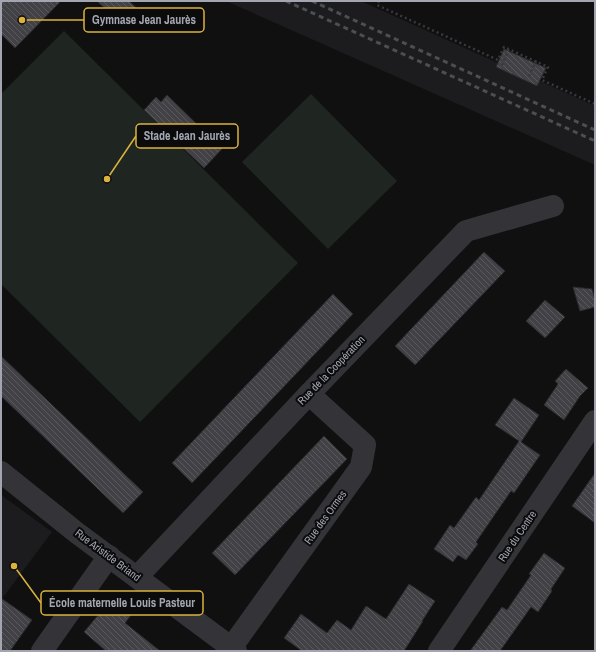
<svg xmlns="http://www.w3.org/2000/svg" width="596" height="652" font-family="'Archivo Narrow',sans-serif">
<defs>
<pattern id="building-back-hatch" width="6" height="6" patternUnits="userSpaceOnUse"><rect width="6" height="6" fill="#424246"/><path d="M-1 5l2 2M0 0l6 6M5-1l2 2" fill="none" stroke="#5a5a5e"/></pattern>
</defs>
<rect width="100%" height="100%" fill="#101011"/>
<g fill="#1c1c1e">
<path d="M 226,1 L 361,1 L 498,63 L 504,49 L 546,68 L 540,81 L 595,106 L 595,165 Z"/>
<path d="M 1,495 L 52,532 L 1,600 Z"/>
</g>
<g fill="#1f2520">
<path d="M 64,31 L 298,263 L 140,422 L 1,284 L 1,94 Z"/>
<path d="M 311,94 L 397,181 L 328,249 L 242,162 Z"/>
</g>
<g fill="url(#building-back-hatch)" stroke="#2b2a2d">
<path d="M 1,1 L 61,1 L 15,48 L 1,34 Z"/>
<path d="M 97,1 L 129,1 L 143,14 L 128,30 Z"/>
<path d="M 504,49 L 546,68 L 537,86 L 496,67 Z"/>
<path d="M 167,95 L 222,149 L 204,168 L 144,110 L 156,97 L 161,102 Z"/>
<path d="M 484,252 L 505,271 L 415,365 L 395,346 Z"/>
<path d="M 573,287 L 592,289 L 595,300 L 595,307 L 580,311 Z"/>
<path d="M 333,294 L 353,314 L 192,483 L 172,463 Z"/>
<path d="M 545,300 L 565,317 L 545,338 L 526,321 Z"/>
<path d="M 1,356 L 143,492 L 123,513 L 1,396 Z"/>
<path d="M 566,369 L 588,388 L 580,396 L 564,420 L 544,405 L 558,384 L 555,381 Z"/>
<path d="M 514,398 L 539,415 L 521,442 L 540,455 L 514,493 L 511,491 L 476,542 L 478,544 L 466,560 L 458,555 L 453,562 L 434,549 L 450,525 L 454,528 L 476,497 L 479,500 L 519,441 L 495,425 Z"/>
<path d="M 324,436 L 347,459 L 235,575 L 212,553 Z"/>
<path d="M 595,473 L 595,523 L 572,506 Z"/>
<path d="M 544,553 L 565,568 L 551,589 L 552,591 L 538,612 L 531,607 L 500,651 L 470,651 L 502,607 L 507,610 L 531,575 L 529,574 Z"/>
<path d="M 409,584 L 435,601 L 422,621 L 423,621 L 404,651 L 302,651 L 284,638 L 301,614 L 327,633 L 337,620 L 351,630 L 366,606 L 386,619 Z"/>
<path d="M 115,595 L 134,611 L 125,623 L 160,651 L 106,651 L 84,632 Z"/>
<path d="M 1,598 L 32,620 L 10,651 L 1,651 Z"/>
</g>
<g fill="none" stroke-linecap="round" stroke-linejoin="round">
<g stroke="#38393d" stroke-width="2.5" stroke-dasharray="2 3" stroke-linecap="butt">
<path d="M 379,1 L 377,5 L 498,60 L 504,47 L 548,67 L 542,80 L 595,104"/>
<path d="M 502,65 L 509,49"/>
<path d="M 529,76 L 536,61"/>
</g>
<g stroke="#343438" stroke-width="22">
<path d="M 1,472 L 77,533 L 236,651"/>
<path d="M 137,577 L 309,394 L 466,231 L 553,206"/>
<path d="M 231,648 L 361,467 L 365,445 L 309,394"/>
<path d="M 42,651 L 109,556"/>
<path d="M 439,651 L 595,421"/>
</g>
<g stroke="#4d4e53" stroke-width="3" stroke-dasharray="5 4" stroke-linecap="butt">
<path d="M 286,1 L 595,141"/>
<path d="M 312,1 L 595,130"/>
</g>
</g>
<g text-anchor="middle" stroke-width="4" stroke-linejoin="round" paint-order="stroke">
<g font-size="11" fill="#a3a6b0" stroke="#0b0b0c">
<text transform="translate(331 370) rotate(-46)" y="4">Rue de la Coopération</text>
<text transform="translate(325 517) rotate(-54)" y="4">Rue des Ormes</text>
<text transform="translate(517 536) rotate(-56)" y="4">Rue du Centre</text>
<text transform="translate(108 555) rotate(37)" y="4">Rue Aristide Briand</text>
</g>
</g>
<path fill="none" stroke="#dbb23e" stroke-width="1.5" d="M22 20L84 20M107 179L136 136M14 566L41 603"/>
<g fill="#dbb23e" stroke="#0b0b0c" stroke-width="1.5">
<circle cx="22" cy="20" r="4"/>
<circle cx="107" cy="179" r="4"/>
<circle cx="14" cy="566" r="4"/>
</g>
<g fill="#0b0b0c" stroke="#dbb23e" stroke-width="1.5">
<rect x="84" y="8" width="120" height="24" rx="4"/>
<rect x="136" y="124" width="102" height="24" rx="4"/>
<rect x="41" y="591" width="162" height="24" rx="4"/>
</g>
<g font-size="12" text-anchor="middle" font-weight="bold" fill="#a3a6b0">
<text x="144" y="24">Gymnase Jean Jaurès</text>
<text x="187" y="140">Stade Jean Jaurès</text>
<text x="122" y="607">École maternelle Louis Pasteur</text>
</g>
<rect width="596" height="652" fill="none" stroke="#a3a6b0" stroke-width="4"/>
</svg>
